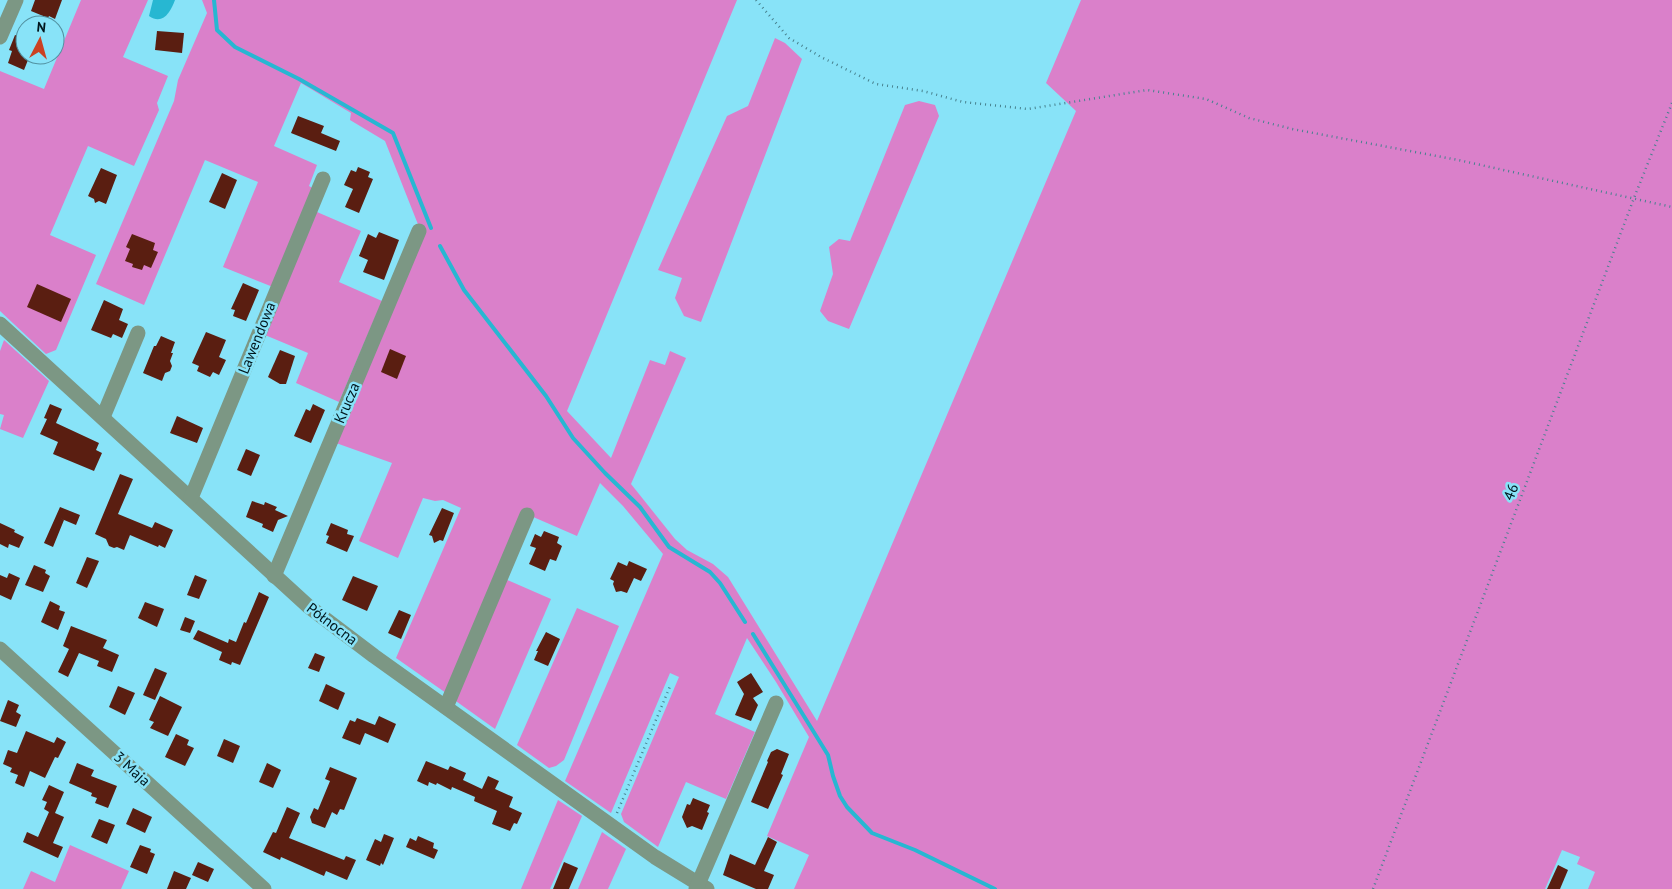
<svg xmlns="http://www.w3.org/2000/svg" width="1672" height="889" font-family="'PT Sans',sans-serif">
<rect width="100%" height="100%" fill="#88e3f8"/>
<g fill="#da80ca">
<path d="M 81,0 L 148,0 L 123,57 L 168,76 L 157,103 L 159,110 L 134,166 L 88,146 L 50,235 L 96,255 L 56,350 L 46,354 L 0,311 L 0,71 L 44,89 Z"/>
<path d="M 202,0 L 737,0 L 567,411 L 611,458 L 650,360 L 665,365 L 670,351 L 686,358 L 631,484 L 675,539 L 687,550 L 713,564 L 728,577 L 817,721 L 1076,111 L 1046,83 L 1081,0 L 1672,0 L 1672,889 L 1588,889 L 1595,872 L 1577,864 L 1580,857 L 1562,850 L 1545,889 L 794,889 L 809,855 L 767,836 L 809,737 L 776,682 L 747,638 L 715,714 L 755,732 L 726,799 L 686,782 L 658,847 L 624,822 L 621,814 L 679,677 L 670,673 L 611,813 L 565,781 L 663,554 L 623,506 L 600,483 L 577,536 L 524,513 L 446,693 L 396,658 L 461,508 L 443,500 L 435,501 L 423,498 L 398,558 L 359,541 L 392,463 L 336,443 L 423,237 L 385,141 L 350,120 L 351,113 L 301,83 L 274,146 L 317,165 L 309,186 L 314,189 L 273,287 L 223,267 L 258,182 L 205,160 L 144,305 L 96,284 L 174,101 L 178,80 L 207,13 Z"/>
<path d="M 775,38 L 785,43 L 802,59 L 701,322 L 684,316 L 675,298 L 682,278 L 658,270 L 727,116 L 748,106 Z"/>
<path d="M 919,101 L 935,105 L 939,116 L 849,329 L 828,321 L 820,311 L 833,274 L 829,247 L 839,239 L 850,241 L 905,105 Z"/>
<path d="M 317,212 L 361,231 L 339,282 L 382,301 L 339,402 L 296,383 L 308,353 L 265,335 Z"/>
<path d="M 4,340 L 49,381 L 23,438 L 0,429 L 4,415 L 0,414 L 0,351 Z"/>
<path d="M 505,579 L 551,599 L 495,729 L 453,699 Z"/>
<path d="M 577,608 L 619,626 L 564,760 L 556,766 L 549,768 L 517,745 Z"/>
<path d="M 558,800 L 582,816 L 550,889 L 521,889 Z"/>
<path d="M 602,832 L 626,849 L 608,889 L 578,889 Z"/>
<path d="M 70,845 L 129,871 L 121,889 L 23,889 L 31,871 L 55,882 Z"/>
</g>
<path fill="#27b7d2" d="M 153,0 L 175,0 C 171,11 163,26 149,16 Z"/>
<g fill="none" stroke-linecap="round" stroke-linejoin="round">
<g stroke="#27b7d2" stroke-width="4">
<path d="M 214,0 L 217,30 L 235,47 L 299,79 L 393,133 L 431,228"/>
<path d="M 440,246 L 464,290 L 546,396 L 573,438 L 605,473 L 640,507 L 669,547 L 710,572 L 720,583 L 745,622"/>
<path d="M 753,634 L 828,755 L 833,776 L 840,796 L 847,807 L 872,833 L 915,850 L 995,889"/>
</g>
</g>
<g fill="#5a1e11">
<path d="M 35,0 L 62,0 L 55,19 L 49,16 L 48,18 L 31,11 Z"/>
<path d="M 157,31 L 184,33 L 182,53 L 155,50 Z"/>
<path d="M 15,35 L 25,39 L 25,55 L 30,55 L 24,70 L 8,63 L 12,51 L 9,50 Z"/>
<path d="M 298,116 L 324,126 L 321,133 L 340,141 L 336,151 L 291,133 Z"/>
<path d="M 358,167 L 370,172 L 368,177 L 373,179 L 359,213 L 345,207 L 353,189 L 344,185 L 351,170 L 356,172 Z"/>
<path d="M 101,168 L 117,175 L 106,204 L 99,201 L 95,203 L 94,199 L 88,196 Z"/>
<path d="M 222,173 L 237,180 L 225,209 L 209,202 Z"/>
<path d="M 379,232 L 399,240 L 384,280 L 363,272 L 368,260 L 359,256 L 368,234 L 376,238 Z"/>
<path d="M 132,234 L 155,243 L 153,250 L 158,252 L 151,268 L 144,265 L 142,270 L 132,267 L 133,264 L 125,261 L 130,249 L 126,247 Z"/>
<path d="M 243,283 L 259,290 L 246,321 L 233,316 L 235,310 L 231,309 Z"/>
<path d="M 37,284 L 71,299 L 61,322 L 27,307 Z"/>
<path d="M 104,300 L 123,309 L 119,320 L 128,324 L 122,338 L 113,334 L 111,338 L 91,330 Z"/>
<path d="M 206,332 L 226,340 L 219,357 L 226,360 L 219,375 L 213,372 L 210,377 L 197,371 L 199,366 L 192,363 Z"/>
<path d="M 161,336 L 175,342 L 171,353 L 173,353 L 170,361 L 172,366 L 170,371 L 165,373 L 162,381 L 143,373 L 154,346 L 156,346 Z"/>
<path d="M 390,349 L 406,356 L 397,379 L 381,372 Z"/>
<path d="M 280,350 L 295,356 L 286,384 L 280,384 L 268,377 Z"/>
<path d="M 50,404 L 62,409 L 56,423 L 99,443 L 96,450 L 102,453 L 94,471 L 53,454 L 58,442 L 40,434 L 47,419 L 44,418 Z"/>
<path d="M 313,404 L 325,410 L 311,443 L 294,436 L 306,409 L 310,411 Z"/>
<path d="M 177,416 L 203,428 L 197,443 L 170,433 Z"/>
<path d="M 246,449 L 260,455 L 251,476 L 237,470 Z"/>
<path d="M 120,474 L 133,479 L 118,514 L 152,528 L 155,522 L 173,530 L 165,548 L 159,545 L 158,547 L 130,535 L 124,550 L 117,547 L 114,548 L 109,546 L 106,539 L 95,534 Z"/>
<path d="M 252,501 L 264,505 L 265,502 L 277,507 L 275,510 L 288,516 L 278,520 L 273,532 L 262,527 L 263,524 L 246,517 Z"/>
<path d="M 60,507 L 80,515 L 76,525 L 57,517 L 64,520 L 53,547 L 44,543 Z"/>
<path d="M 442,508 L 454,513 L 443,541 L 440,540 L 434,543 L 432,536 L 429,535 Z"/>
<path d="M 0,523 L 15,530 L 14,532 L 24,537 L 19,548 L 9,544 L 8,548 L 0,544 Z"/>
<path d="M 331,523 L 348,530 L 347,534 L 354,536 L 347,552 L 326,543 L 329,536 L 326,535 Z"/>
<path d="M 544,531 L 559,537 L 557,543 L 562,546 L 556,561 L 550,559 L 545,571 L 529,564 L 536,548 L 530,546 L 535,534 L 541,537 Z"/>
<path d="M 87,557 L 99,561 L 87,588 L 76,583 Z"/>
<path d="M 629,561 L 647,569 L 641,581 L 634,578 L 627,593 L 621,591 L 616,592 L 613,584 L 614,581 L 610,579 L 618,562 L 627,566 Z"/>
<path d="M 34,565 L 46,570 L 45,573 L 50,576 L 43,592 L 25,585 Z"/>
<path d="M 9,573 L 20,578 L 11,600 L 0,595 L 0,575 L 7,578 Z"/>
<path d="M 195,575 L 207,580 L 199,599 L 187,595 Z"/>
<path d="M 353,576 L 378,586 L 367,611 L 342,600 Z"/>
<path d="M 259,592 L 269,597 L 240,665 L 232,662 L 231,665 L 219,660 L 222,652 L 193,639 L 198,630 L 228,643 L 229,639 L 236,642 L 244,622 L 246,623 Z"/>
<path d="M 50,601 L 60,606 L 59,610 L 65,612 L 58,630 L 41,622 Z"/>
<path d="M 145,602 L 164,609 L 157,627 L 138,618 Z"/>
<path d="M 399,610 L 411,615 L 401,639 L 388,633 Z"/>
<path d="M 185,617 L 195,621 L 190,633 L 180,630 Z"/>
<path d="M 71,626 L 107,640 L 103,648 L 119,655 L 112,672 L 97,666 L 99,661 L 79,653 L 68,677 L 58,672 L 69,649 L 63,646 Z"/>
<path d="M 546,632 L 560,639 L 548,666 L 534,660 L 538,651 L 536,651 Z"/>
<path d="M 315,653 L 325,657 L 319,672 L 308,668 Z"/>
<path d="M 155,668 L 167,673 L 155,700 L 143,695 Z"/>
<path d="M 751,673 L 763,692 L 753,698 L 758,705 L 751,721 L 735,715 L 744,694 L 737,682 Z"/>
<path d="M 326,684 L 345,693 L 338,710 L 319,701 Z"/>
<path d="M 118,686 L 135,693 L 125,715 L 109,707 Z"/>
<path d="M 160,696 L 182,707 L 168,736 L 150,728 L 154,722 L 149,720 Z"/>
<path d="M 8,700 L 19,705 L 16,712 L 21,715 L 16,727 L 0,721 Z"/>
<path d="M 379,716 L 396,724 L 388,743 L 365,733 L 360,745 L 342,738 L 350,720 L 355,722 L 357,718 L 375,725 Z"/>
<path d="M 26,731 L 54,743 L 57,737 L 66,742 L 58,758 L 55,757 L 45,778 L 30,771 L 24,787 L 15,783 L 18,775 L 10,772 L 12,768 L 3,764 L 8,750 L 17,753 Z"/>
<path d="M 176,734 L 189,740 L 187,745 L 194,748 L 185,766 L 165,757 Z"/>
<path d="M 224,739 L 240,746 L 233,763 L 217,756 Z"/>
<path d="M 777,749 L 789,754 L 781,774 L 783,775 L 768,809 L 751,802 L 768,762 L 767,761 L 771,752 Z"/>
<path d="M 426,761 L 448,770 L 450,766 L 466,773 L 463,780 L 482,789 L 488,776 L 499,781 L 495,789 L 513,797 L 509,807 L 522,813 L 517,824 L 514,823 L 510,831 L 492,824 L 497,811 L 474,801 L 475,797 L 452,787 L 451,790 L 437,783 L 436,785 L 429,782 L 428,786 L 417,781 Z"/>
<path d="M 77,763 L 94,770 L 91,776 L 117,786 L 108,808 L 95,803 L 97,798 L 91,796 L 92,793 L 69,783 Z"/>
<path d="M 267,763 L 281,770 L 273,788 L 259,782 Z"/>
<path d="M 330,767 L 357,778 L 344,810 L 340,809 L 337,815 L 332,812 L 325,828 L 312,823 L 310,817 L 314,808 L 318,810 L 330,781 L 325,779 Z"/>
<path d="M 49,785 L 64,792 L 55,813 L 64,817 L 53,843 L 63,847 L 58,858 L 23,842 L 27,832 L 38,837 L 49,812 L 44,809 L 47,802 L 42,800 Z"/>
<path d="M 693,798 L 710,805 L 707,812 L 709,813 L 702,830 L 692,826 L 687,828 L 682,817 L 687,804 L 690,805 Z"/>
<path d="M 287,807 L 300,813 L 289,838 L 344,860 L 346,856 L 356,860 L 347,880 L 326,871 L 324,876 L 281,857 L 280,860 L 263,852 L 273,832 L 276,833 Z"/>
<path d="M 133,808 L 152,817 L 145,833 L 126,824 Z"/>
<path d="M 99,819 L 115,825 L 107,844 L 91,837 Z"/>
<path d="M 384,834 L 394,838 L 383,865 L 381,863 L 380,866 L 366,860 L 375,839 L 381,842 Z"/>
<path d="M 418,836 L 434,843 L 433,848 L 438,850 L 434,859 L 406,847 L 410,838 L 416,841 Z"/>
<path d="M 768,837 L 777,842 L 764,871 L 774,875 L 768,889 L 756,889 L 723,875 L 730,854 L 755,865 Z"/>
<path d="M 140,845 L 151,849 L 150,852 L 155,854 L 147,874 L 130,867 Z"/>
<path d="M 198,862 L 214,869 L 208,882 L 192,875 Z"/>
<path d="M 564,862 L 578,868 L 569,889 L 553,889 Z"/>
<path d="M 1558,865 L 1568,870 L 1560,889 L 1547,889 Z"/>
<path d="M 174,871 L 191,878 L 186,889 L 167,889 Z"/>
</g>
<g fill="none" stroke-linecap="round" stroke-linejoin="round">
<g stroke="#47818e" stroke-width="2.5" stroke-dasharray="1 4" stroke-linecap="butt">
<path d="M 756,0 L 789,38 L 821,57 L 876,84 L 923,91 L 963,102 L 1028,109 L 1147,90 L 1206,99 L 1249,118 L 1292,129 L 1458,160 L 1672,207"/>
<path d="M 617,813 L 671,684"/>
<path d="M 1373,889 L 1634,198 L 1672,103"/>
</g>
<g stroke="#7c9784" stroke-width="15">
<path d="M 0,37 L 16,0"/>
<path d="M 0,324 L 308,606 L 374,656 L 655,857 L 707,889"/>
<path d="M 103,417 L 138,333"/>
<path d="M 191,498 L 323,179"/>
<path d="M 274,576 L 419,231"/>
<path d="M 0,649 L 264,889"/>
<path d="M 446,707 L 527,515"/>
<path d="M 696,889 L 776,703"/>
</g>
</g>
<g text-anchor="middle" stroke-width="5" stroke-linejoin="round" paint-order="stroke">
<g font-size="15" fill="#00161c" stroke="#88e3f8">
<text transform="translate(257 338) rotate(-68)" y="5">Lawendowa</text>
<text transform="translate(347 403) rotate(-67)" y="5">Krucza</text>
<text transform="translate(1511 492) rotate(-69)" y="5">46</text>
<text transform="translate(332 624) rotate(37)" y="5">Północna</text>
<text transform="translate(132 769) rotate(42)" y="5">3 Maja</text>
</g>
</g>
<g transform="translate(40 40) rotate(6)"><circle r="24" fill="#88e3f8" stroke="#5291a0"/>
<path d="M0-4L9 19L0 12L-9 19Z" fill="#cb4122"/>
<text y="-8" font-size="14" font-weight="bold" text-anchor="middle" fill="#00161c">N</text>
</g>
</svg>
